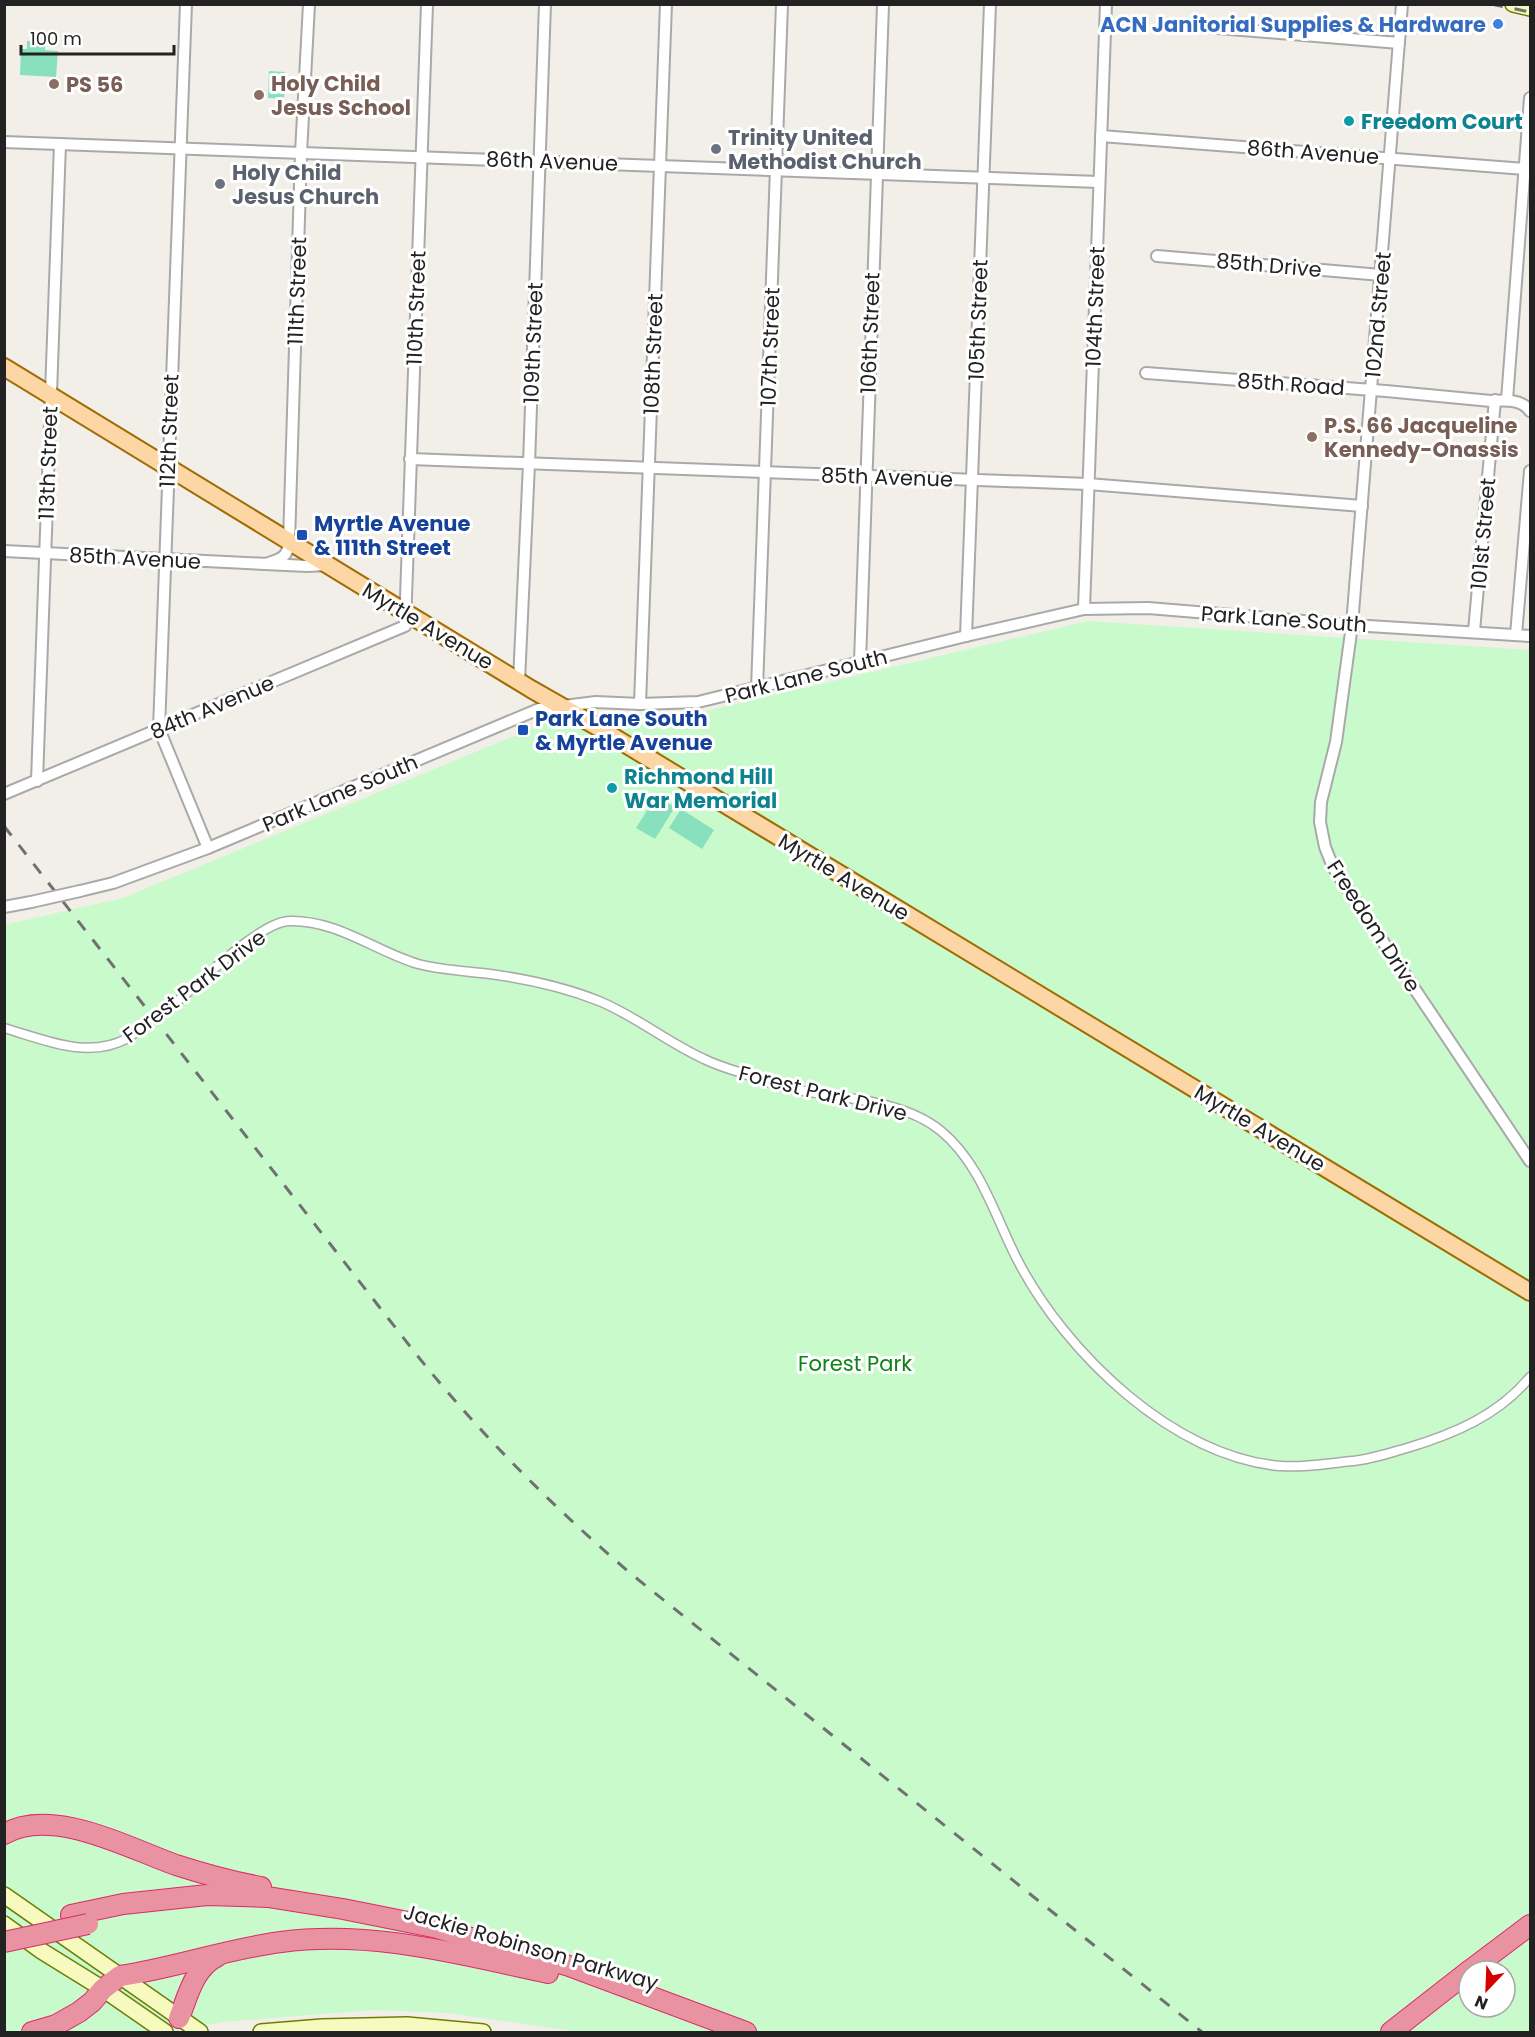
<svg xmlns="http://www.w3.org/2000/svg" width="1535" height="2037" font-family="Poppins,sans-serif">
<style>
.park{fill:#c8facc;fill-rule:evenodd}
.pitch{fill:#88e0be}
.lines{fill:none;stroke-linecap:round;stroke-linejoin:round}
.pedestrian-casing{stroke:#a9a9a9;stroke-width:11}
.minor-casing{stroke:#a9a9a9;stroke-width:14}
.secondary-casing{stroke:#707d05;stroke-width:18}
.primary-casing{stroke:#a06b00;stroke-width:20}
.motorway-casing{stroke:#dc2a67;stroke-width:22}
.pedestrian{stroke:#fff;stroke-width:8}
.minor{stroke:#fff;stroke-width:10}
.secondary{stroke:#f7fabf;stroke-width:15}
.primary{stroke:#fcd6a4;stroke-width:16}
.motorway{stroke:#e892a2;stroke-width:20}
.rail{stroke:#707070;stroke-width:3;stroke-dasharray:12 12;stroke-linecap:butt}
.pedestrian-bridge-casing{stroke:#a9a9a9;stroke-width:11;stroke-linecap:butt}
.minor-bridge-casing{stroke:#a9a9a9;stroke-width:14;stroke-linecap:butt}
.motorway-bridge-casing{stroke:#dc2a67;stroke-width:22;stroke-linecap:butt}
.pedestrian-bridge{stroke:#fff;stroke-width:8}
.minor-bridge{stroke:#fff;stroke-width:10}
.motorway-bridge{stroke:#e892a2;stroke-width:20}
.shop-dot{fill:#3f7fe0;stroke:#fff;stroke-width:2}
.education-dot{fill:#8d6e63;stroke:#fff;stroke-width:2}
.culture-dot{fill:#0f9aa8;stroke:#fff;stroke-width:2}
.worship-dot{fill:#6b7280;stroke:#fff;stroke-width:2}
.transit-dot{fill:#1a4fb4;stroke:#fff;stroke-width:2}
.labels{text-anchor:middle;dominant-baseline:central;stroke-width:6;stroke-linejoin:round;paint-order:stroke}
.shop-label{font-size:21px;font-weight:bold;fill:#366cbe;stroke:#fff;text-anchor:end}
.education-label{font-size:21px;font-weight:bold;fill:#785e54;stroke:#fff;text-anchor:start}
.culture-label{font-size:21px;font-weight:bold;fill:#0d838f;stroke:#fff;text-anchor:start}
.worship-label{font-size:21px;font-weight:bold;fill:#5b616d;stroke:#fff;text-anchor:start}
.street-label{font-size:21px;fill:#222;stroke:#fff}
.transit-label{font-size:21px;font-weight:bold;fill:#164399;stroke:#fff;text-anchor:start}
.park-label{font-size:21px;fill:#0c8416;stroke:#fff}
</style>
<rect width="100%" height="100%" fill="#f2efe9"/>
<path class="park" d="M1088,621L1530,650V2032H580L447,2013L373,2010L223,2022L168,2032H5L4,925L123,898L555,719L706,711ZM1469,1971H1505V2007H1469Z"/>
<g class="pitch">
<polygon points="27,41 45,42 45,50 58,51 56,77 20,75 21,49 27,49"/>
<polygon points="269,71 285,72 284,99 268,98"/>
<polygon points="656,796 675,807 655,839 636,828"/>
<polygon points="681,809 714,830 702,849 669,828"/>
</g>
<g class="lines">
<defs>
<g id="pedestrian">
<path d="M180,999C203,980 261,921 290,921C337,920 375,951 418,964C441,970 466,971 490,974C527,979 564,987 599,1001C636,1016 668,1043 704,1059C716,1065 729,1069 742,1073C757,1079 772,1084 788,1088C837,1099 901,1098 941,1131C981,1164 995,1217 1018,1261C1065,1352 1174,1458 1281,1466C1304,1468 1330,1463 1353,1461C1372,1459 1389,1453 1407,1448C1454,1434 1499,1415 1530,1377"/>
<path d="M4,1028C45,1040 88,1060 128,1038"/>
</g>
<g id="minor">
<polyline points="186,4 159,729 208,848"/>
<polyline points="1402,4 1352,625 1336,742 1321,802 1320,822 1325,847 1333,867 1530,1161"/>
<polyline points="1169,24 1399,43"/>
<polyline points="1101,136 1525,169"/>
<polyline points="4,142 1099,182"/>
<polyline points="1157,256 1381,275"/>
<path d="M1146,373L1386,391L1491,401C1505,400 1522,399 1530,411"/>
<polyline points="1507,400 1530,98"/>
<polyline points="410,459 1088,484 1362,506"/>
<polyline points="4,551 307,566 328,565"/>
<path d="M266,564C280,559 288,558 289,542L301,153L309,4"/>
<polyline points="1084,609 1106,4"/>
<polyline points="1474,631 1495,400"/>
<polyline points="1516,635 1530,471"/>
<polyline points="966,636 990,4"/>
<polyline points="860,662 883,4"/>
<polyline points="519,681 529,464 545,4"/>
<polyline points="757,689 782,4"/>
<polyline points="640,704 666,4"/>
<polyline points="37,781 60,144"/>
<polyline points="4,794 405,626 427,4"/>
<polyline points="80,891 113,883 208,848 539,709 596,702 640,704 698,702 966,636 1084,609 1148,608 1352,625 1530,636"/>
<polyline points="4,907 31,902"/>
</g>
<g id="secondary">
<polyline points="1513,4 1530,8"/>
<polyline points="4,1895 200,2032"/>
<polyline points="4,1924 40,1950 103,1989 165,2032"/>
<polyline points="261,2032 322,2027 407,2025 483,2032"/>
</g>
<polyline id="primary" points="4,367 531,689 594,725 1530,1292"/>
<g id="motorway">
<path d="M4,1834C52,1806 128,1848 176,1865C204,1874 233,1882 261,1887"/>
<polyline points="71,1915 123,1904 207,1895 268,1897 343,1909 433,1927 569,1966 746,2032"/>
<polyline points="1469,1971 1530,1925"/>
<path d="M179,2018C188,1996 194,1967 218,1956"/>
<path d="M32,2032L56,2025L79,2012L92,2002L103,1989L120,1976C174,1968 227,1949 281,1942C372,1930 459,1954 548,1973"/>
<polyline points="1391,2032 1469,1971"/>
</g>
</defs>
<use href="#pedestrian" class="pedestrian-casing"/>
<use href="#minor" class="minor-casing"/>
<use href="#secondary" class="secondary-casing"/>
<use href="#primary" class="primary-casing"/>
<use href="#motorway" class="motorway-casing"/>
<use href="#pedestrian" class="pedestrian"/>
<use href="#minor" class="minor"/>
<use href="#secondary" class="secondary"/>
<use href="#primary" class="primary"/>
<use href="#motorway" class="motorway"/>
<g class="rail">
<polyline points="1491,4 1530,12"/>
<path d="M4,826L416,1354C481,1435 551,1505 630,1573L1202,2032"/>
</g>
<defs>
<polyline id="pedestrian-bridge" points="128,1038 180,999"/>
<polyline id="minor-bridge" points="31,902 80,891"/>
<polyline id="motorway-bridge" points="4,1942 88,1924"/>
</defs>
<use href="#pedestrian-bridge" class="pedestrian-bridge-casing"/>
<use href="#minor-bridge" class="minor-bridge-casing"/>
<use href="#motorway-bridge" class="motorway-bridge-casing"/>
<use href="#pedestrian-bridge" class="pedestrian-bridge"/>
<use href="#minor-bridge" class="minor-bridge"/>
<use href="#motorway-bridge" class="motorway-bridge"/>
</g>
<circle class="shop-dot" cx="1498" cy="24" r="6"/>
<g class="education-dot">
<circle cx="54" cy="84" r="6"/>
<circle cx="259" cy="95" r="6"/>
<circle cx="1312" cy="437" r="6"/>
</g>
<g class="culture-dot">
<circle cx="1349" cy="121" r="6"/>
<circle cx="612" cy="788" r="6"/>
</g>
<g class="worship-dot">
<circle cx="716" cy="149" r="6"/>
<circle cx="220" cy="184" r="6"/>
</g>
<g class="transit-dot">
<rect x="296" y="529" width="12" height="12" rx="3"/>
<rect x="517" y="724" width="12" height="12" rx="3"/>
</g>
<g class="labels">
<g class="shop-label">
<text x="1486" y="24">ACN Janitorial Supplies &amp; Hardware</text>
</g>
<g class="education-label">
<text x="271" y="83">Holy Child<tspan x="271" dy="24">Jesus School</tspan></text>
<text x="66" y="84">PS 56</text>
<text x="1324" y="425">P.S. 66 Jacqueline<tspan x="1324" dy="24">Kennedy-Onassis</tspan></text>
</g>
<g class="culture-label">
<text x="1361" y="121">Freedom Court</text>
<text x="624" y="776">Richmond Hill<tspan x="624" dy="24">War Memorial</tspan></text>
</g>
<g class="worship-label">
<text x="728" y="137">Trinity United<tspan x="728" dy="24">Methodist Church</tspan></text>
<text x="232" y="172">Holy Child<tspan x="232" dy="24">Jesus Church</tspan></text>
</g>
<g class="street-label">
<text transform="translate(1313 152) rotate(4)">86th Avenue</text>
<text transform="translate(552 161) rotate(2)">86th Avenue</text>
<text transform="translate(1269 265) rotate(5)">85th Drive</text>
<text transform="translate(297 291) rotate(-88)">111th Street</text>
<text transform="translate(1095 307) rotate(-88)">104th Street</text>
<text transform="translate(416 308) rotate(-88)">110th Street</text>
<text transform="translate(1378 315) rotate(-85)">102nd Street</text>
<text transform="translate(978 320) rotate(-88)">105th Street</text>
<text transform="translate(870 333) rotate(-88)">106th Street</text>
<text transform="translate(533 343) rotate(-88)">109th Street</text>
<text transform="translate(770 347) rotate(-88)">107th Street</text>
<text transform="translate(653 354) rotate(-88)">108th Street</text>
<text transform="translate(1291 384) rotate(4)">85th Road</text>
<text transform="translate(169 431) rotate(-88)">112th Street</text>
<text transform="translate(48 463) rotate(-88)">113th Street</text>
<text transform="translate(887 477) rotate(2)">85th Avenue</text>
<text transform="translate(1483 534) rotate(-85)">101st Street</text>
<text transform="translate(135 558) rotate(3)">85th Avenue</text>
<text transform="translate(1284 619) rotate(4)">Park Lane South</text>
<text transform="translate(428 626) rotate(31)">Myrtle Avenue</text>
<text transform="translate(806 676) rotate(-14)">Park Lane South</text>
<text transform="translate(212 707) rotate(-23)">84th Avenue</text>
<text transform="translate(340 793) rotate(-23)">Park Lane South</text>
<text transform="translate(844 877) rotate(31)">Myrtle Avenue</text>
<text transform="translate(1374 926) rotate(57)">Freedom Drive</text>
<text transform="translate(194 986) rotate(-37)">Forest Park Drive</text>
<text transform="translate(823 1093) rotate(14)">Forest Park Drive</text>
<text transform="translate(1260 1128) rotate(31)">Myrtle Avenue</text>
<text transform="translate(531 1947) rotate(16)">Jackie Robinson Parkway</text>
</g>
<g class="transit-label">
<text x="314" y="523">Myrtle Avenue<tspan x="314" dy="24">&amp; 111th Street</tspan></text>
<text x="535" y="718">Park Lane South<tspan x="535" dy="24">&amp; Myrtle Avenue</tspan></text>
</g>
<g class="park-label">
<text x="855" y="1363">Forest Park</text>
</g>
</g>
<rect width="1535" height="2037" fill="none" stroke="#222222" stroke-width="12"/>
<g transform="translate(1487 1989) rotate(203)"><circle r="28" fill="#ffffff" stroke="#a7a7a7" stroke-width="1.5"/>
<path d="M0-4.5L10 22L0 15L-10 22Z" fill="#d40000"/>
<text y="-9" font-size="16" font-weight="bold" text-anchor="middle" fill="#222222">N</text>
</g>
<path d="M21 45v9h153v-9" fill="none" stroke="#222222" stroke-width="3"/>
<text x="30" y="45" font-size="18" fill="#222222" stroke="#ffffff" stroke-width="4.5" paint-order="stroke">100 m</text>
</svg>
